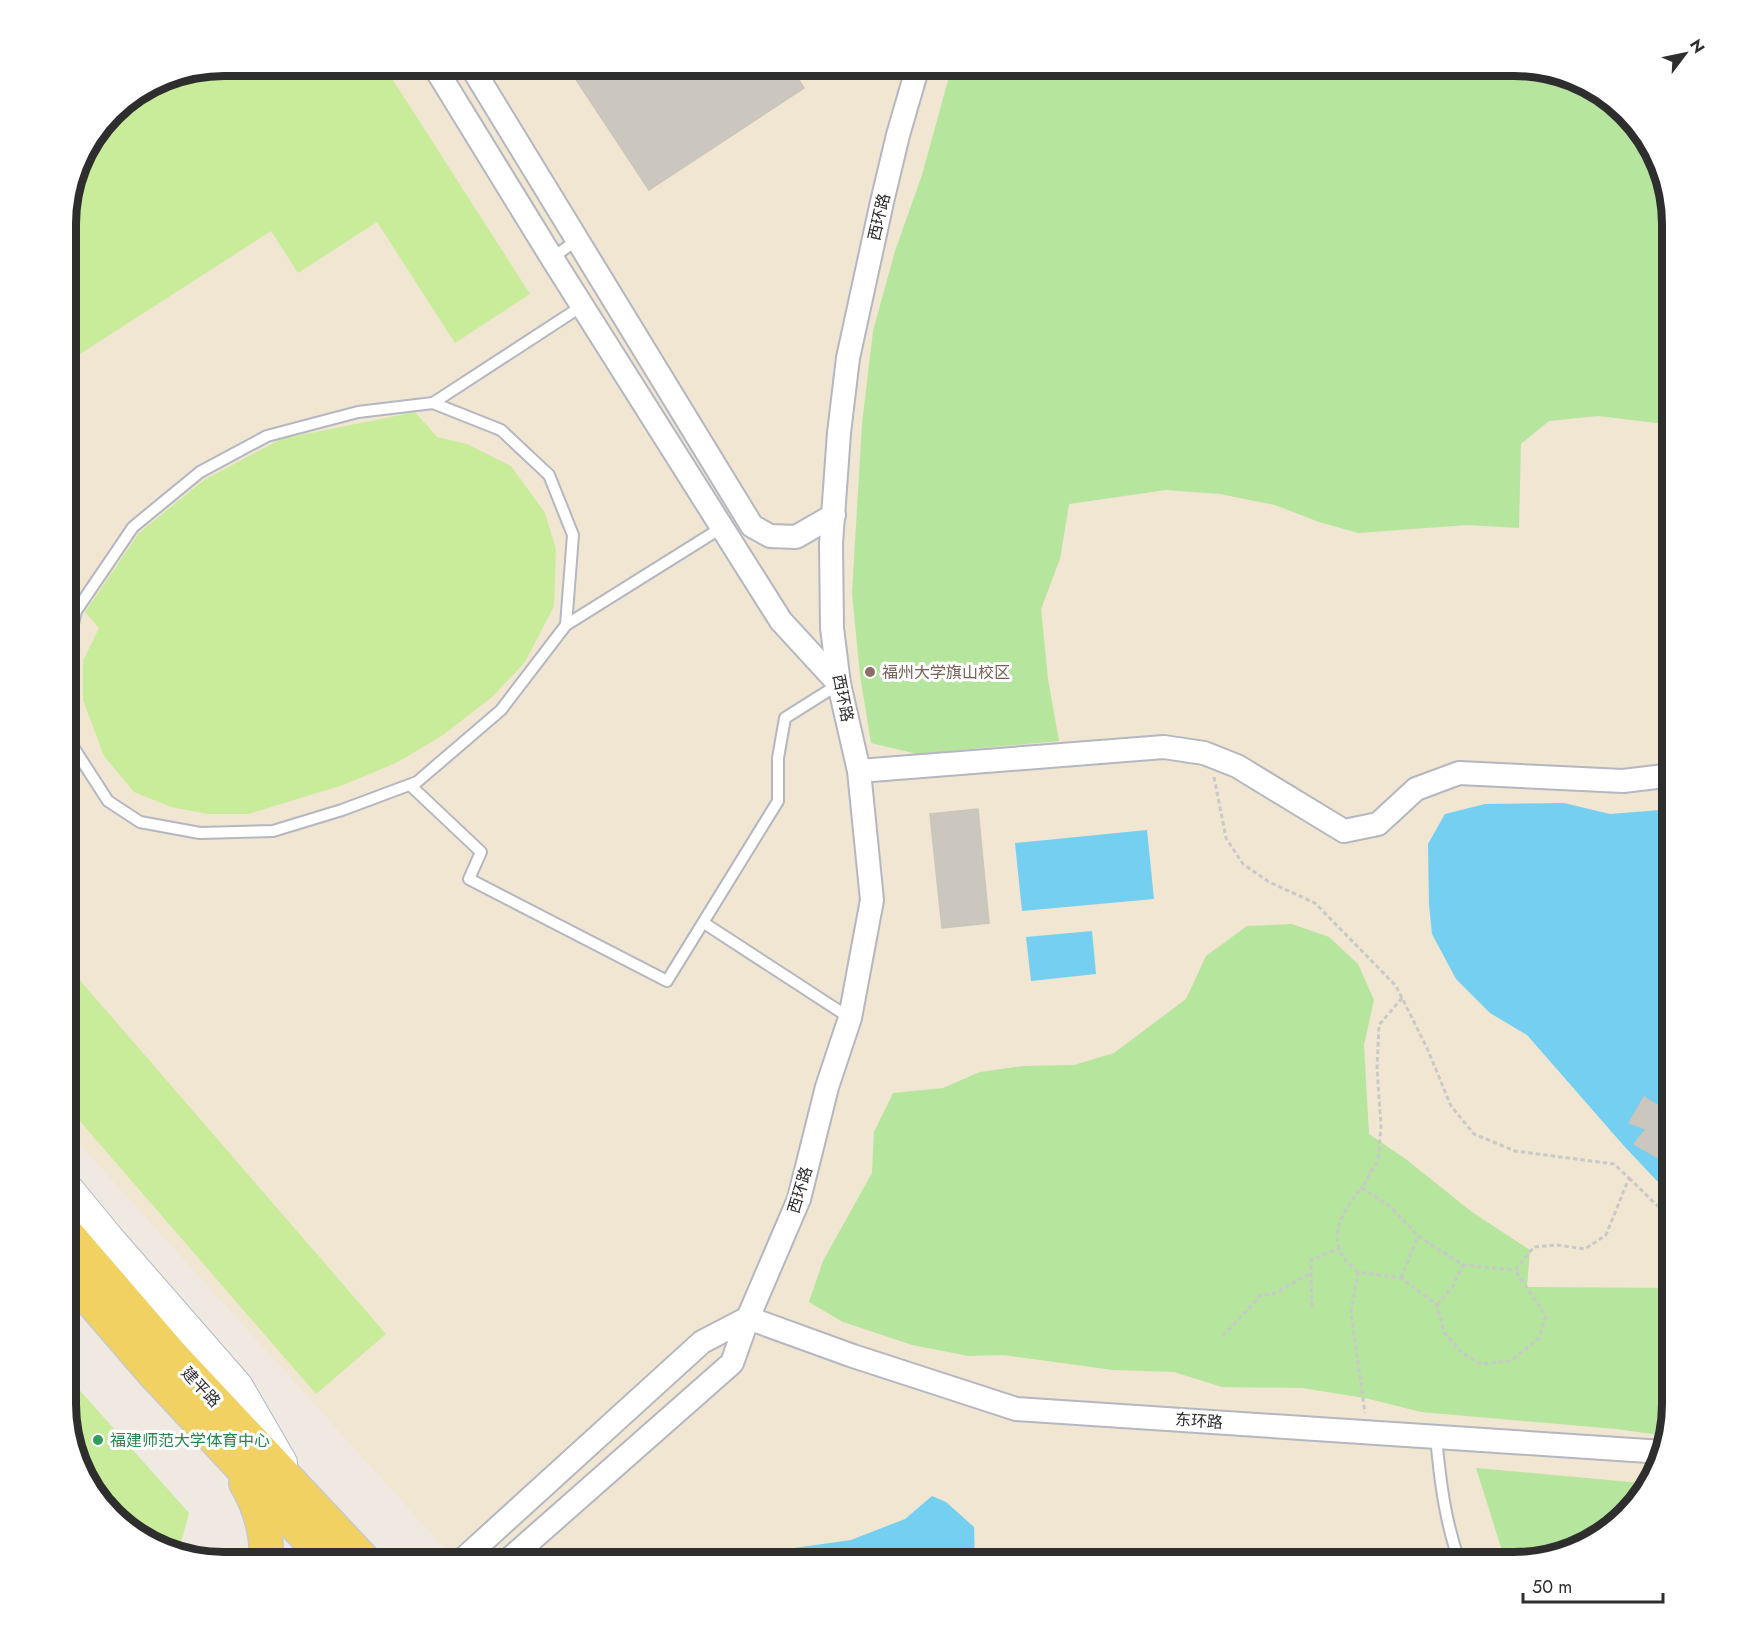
<svg xmlns="http://www.w3.org/2000/svg" width="1739" height="1629" font-family="Jost,'Noto Sans SC',sans-serif">
<style>
.education{fill:#f0e6d1}
.green{fill:#b6e59e}
.pitch{fill:#c9ec9a}
.water{fill:#75cff0}
.building{fill:#cbc7bf;stroke:#cbc5ba;stroke-width:1.5}
.lines{fill:none;stroke-linecap:round;stroke-linejoin:round}
.lane-casing{stroke:#b4b7c1;stroke-width:14}
.street-casing{stroke:#b4b7c1;stroke-width:26}
.secondary-casing{stroke:#b4b7c1;stroke-width:34}
.primary-casing{stroke:#c9c9c9;stroke-width:36}
.path{stroke:#c9c9c9;stroke-width:3;stroke-dasharray:4.5 3;stroke-linecap:butt}
.lane{stroke:#fff;stroke-width:10}
.street{stroke:#fff;stroke-width:22}
.secondary{stroke:#fff;stroke-width:32}
.primary{stroke:#f2d163;stroke-width:33}
.education-dot{fill:#8d6e63;stroke:#fff;stroke-width:2}
.leisure-dot{fill:#2e9e5b;stroke:#fff;stroke-width:2}
.labels{text-anchor:middle;dominant-baseline:central;stroke-width:6;stroke-linejoin:round;paint-order:stroke}
.street-label{font-size:16px;fill:#2e2e2e;stroke:#fff}
.education-label{font-size:16px;fill:#785e54;stroke:#fff;text-anchor:start}
.leisure-label{font-size:16px;fill:#27864d;stroke:#fff;text-anchor:start}
.rim{fill:none;stroke:#2e2e2e;stroke-width:8}
</style>
<rect width="100%" height="100%" fill="#efe9e1"/>
<polygon class="education" points="224,66 1525,66 1585,82 1627,113 1661,163 1673,214 1673,1405 1661,1466 1626,1517 1576,1551 1525,1563 458,1563 66,1129 66,213 82,154 120,105 164,78"/>
<g class="green">
<polygon points="952,66 1525,66 1585,82 1627,113 1661,163 1673,214 1673,433 1657,423 1598,416 1549,421 1521,444 1519,528 1468,525 1358,533 1319,522 1275,505 1220,494 1166,490 1069,504 1060,559 1041,609 1048,679 1059,741 917,754 871,743 860,675 852,593 862,424 873,331 895,251 922,175"/>
<polygon points="1292,924 1329,937 1358,964 1374,1000 1364,1045 1369,1134 1407,1160 1472,1212 1530,1250 1527,1287 1673,1288 1673,1405 1667,1436 1616,1429 1421,1412 1365,1398 1302,1388 1222,1387 1174,1372 1113,1370 1003,1355 969,1356 912,1345 843,1322 809,1302 823,1261 872,1173 874,1132 893,1093 943,1088 980,1072 1023,1066 1074,1065 1114,1053 1186,999 1206,956 1247,926"/>
<polygon points="1476,1468 1641,1483 1649,1483 1626,1517 1576,1551 1525,1563 1506,1563"/>
</g>
<g class="pitch">
<polygon points="224,66 384,66 530,294 455,343 377,222 298,273 271,231 66,363 66,213 82,154 120,105 164,78"/>
<polygon points="415,412 437,437 467,444 511,466 545,513 556,549 554,606 525,662 492,697 443,735 398,762 343,785 248,814 208,814 171,807 134,792 104,756 83,700 83,661 99,628 85,612 139,533 204,480 281,439"/>
<polygon points="78,978 386,1334 316,1394 66,1105 66,987"/>
<polygon points="66,1375 189,1513 178,1554 163,1551 112,1516 78,1466 66,1415"/>
</g>
<g class="water">
<polygon points="1564,803 1610,814 1673,809 1673,1195 1657,1181 1624,1146 1527,1035 1490,1013 1456,979 1432,934 1429,905 1428,844 1445,814 1485,804"/>
<polygon points="1147,830 1154,899 1022,911 1015,843"/>
<polygon points="1092,931 1096,974 1031,981 1026,937"/>
<polygon points="932,1496 946,1502 974,1527 975,1563 773,1563 794,1548 851,1540 905,1519"/>
</g>
<g class="building">
<polygon points="567,66 790,66 804,88 649,190"/>
<polygon points="978,809 989,923 942,928 930,814"/>
<polygon points="1644,1097 1673,1115 1673,1136 1660,1159 1634,1144 1646,1129 1629,1123"/>
</g>
<g class="lines">
<defs>
<g id="lane">
<polyline points="552,258 577,240"/>
<polyline points="433,403 501,430 549,475 573,535 566,625"/>
<polyline points="66,654 76,611 133,527 200,472 267,436 358,412 433,403 582,306"/>
<polyline points="66,736 108,801 140,822 200,833 273,831 342,810 417,782 501,710 566,625 721,528"/>
<polyline points="410,785 481,852 469,879 667,981 778,801 778,758 785,718 839,684"/>
<polyline points="704,923 850,1018"/>
<path d="M1436,1437C1440,1480 1445,1522 1460,1563"/>
</g>
<g id="street">
<polyline points="434,66 552,258 781,621 839,684"/>
<polyline points="471,66 752,526 770,536 796,537 834,515"/>
<polyline points="859,771 1164,747 1204,753 1237,766 1344,831 1378,824 1416,789 1459,773 1623,781 1673,775"/>
<polyline points="748,1318 853,1356 1016,1409 1663,1452"/>
<polyline points="459,1563 702,1342 748,1318"/>
<polyline points="505,1563 732,1363 748,1318 799,1199 827,1087 850,1018 872,900 859,771 839,684 832,628 831,544 839,433 848,358 882,202 898,135 918,66"/>
</g>
<polyline id="secondary" points="66,1188 108,1239 237,1387 281,1463"/>
<g id="primary">
<polyline points="66,1233 172,1356 366,1563"/>
<polyline points="66,1271 153,1372 331,1563"/>
<path d="M246,1483C260,1507 268,1535 266,1563"/>
</g>
</defs>
<use href="#lane" class="lane-casing"/>
<use href="#street" class="street-casing"/>
<use href="#secondary" class="secondary-casing"/>
<use href="#primary" class="primary-casing"/>
<g class="path">
<polyline points="1214,777 1226,838 1243,864 1269,882 1315,903 1396,986 1427,1048 1451,1106 1474,1134 1515,1151 1614,1164 1629,1178 1606,1235 1585,1249 1557,1245 1534,1247 1515,1270 1546,1316 1539,1338 1511,1361 1481,1364 1462,1353 1444,1332 1437,1305 1401,1278 1358,1272 1351,1313 1365,1413"/>
<polyline points="1402,998 1379,1025 1377,1068 1381,1126 1378,1160 1362,1188 1392,1208 1418,1236 1463,1265 1514,1270"/>
<polyline points="1629,1178 1667,1215 1673,1218"/>
<path d="M1358,1272C1354,1268 1348,1263 1344,1258C1327,1234 1346,1206 1362,1188"/>
<polyline points="1401,1278 1418,1236"/>
<polyline points="1437,1305 1453,1286 1463,1265"/>
<polyline points="1312,1307 1311,1260 1340,1248"/>
<polyline points="1223,1336 1262,1294 1271,1295 1311,1273"/>
</g>
<use href="#lane" class="lane"/>
<use href="#street" class="street"/>
<use href="#secondary" class="secondary"/>
<use href="#primary" class="primary"/>
</g>
<circle class="education-dot" cx="870" cy="672" r="6"/>
<circle class="leisure-dot" cx="98" cy="1440" r="6"/>
<g class="labels">
<g class="street-label">
<text transform="translate(879 217) rotate(-77)">西环路</text>
<text transform="translate(843 698) rotate(79)">西环路</text>
<text transform="translate(800 1190) rotate(-73)">西环路</text>
<text transform="translate(201 1387) rotate(47)">建平路</text>
<text transform="translate(1199 1421) rotate(4)">东环路</text>
</g>
<g class="education-label">
<text x="882" y="672">福州大学旗山校区</text>
</g>
<g class="leisure-label">
<text x="110" y="1440">福建师范大学体育中心</text>
</g>
</g>
<path d="M0 0H1739V1629H0ZM224 76H1514A148 148 0 0 1 1662 224V1404A148 148 0 0 1 1514 1552H224A148 148 0 0 1 76 1404V224A148 148 0 0 1 224 76Z" fill="#fff" fill-rule="evenodd"/>
<path class="rim" d="M224 76H1514A148 148 0 0 1 1662 224V1404A148 148 0 0 1 1514 1552H224A148 148 0 0 1 76 1404V224A148 148 0 0 1 224 76Z"/>
<g transform="translate(1685 54) rotate(58)" stroke="#ffffff" stroke-width="4.5" paint-order="stroke">
<path d="M0-4.5L10 22L0 15L-10 22Z" fill="#2e2e2e"/>
<text y="-9" font-size="16" font-weight="bold" text-anchor="middle" fill="#2e2e2e">N</text>
</g>
<path d="M1523 1593v9h140v-9" fill="none" stroke="#2e2e2e" stroke-width="3"/>
<text x="1532" y="1593" font-size="18" fill="#2e2e2e" stroke="#ffffff" stroke-width="4.5" paint-order="stroke">50 m</text>
</svg>
